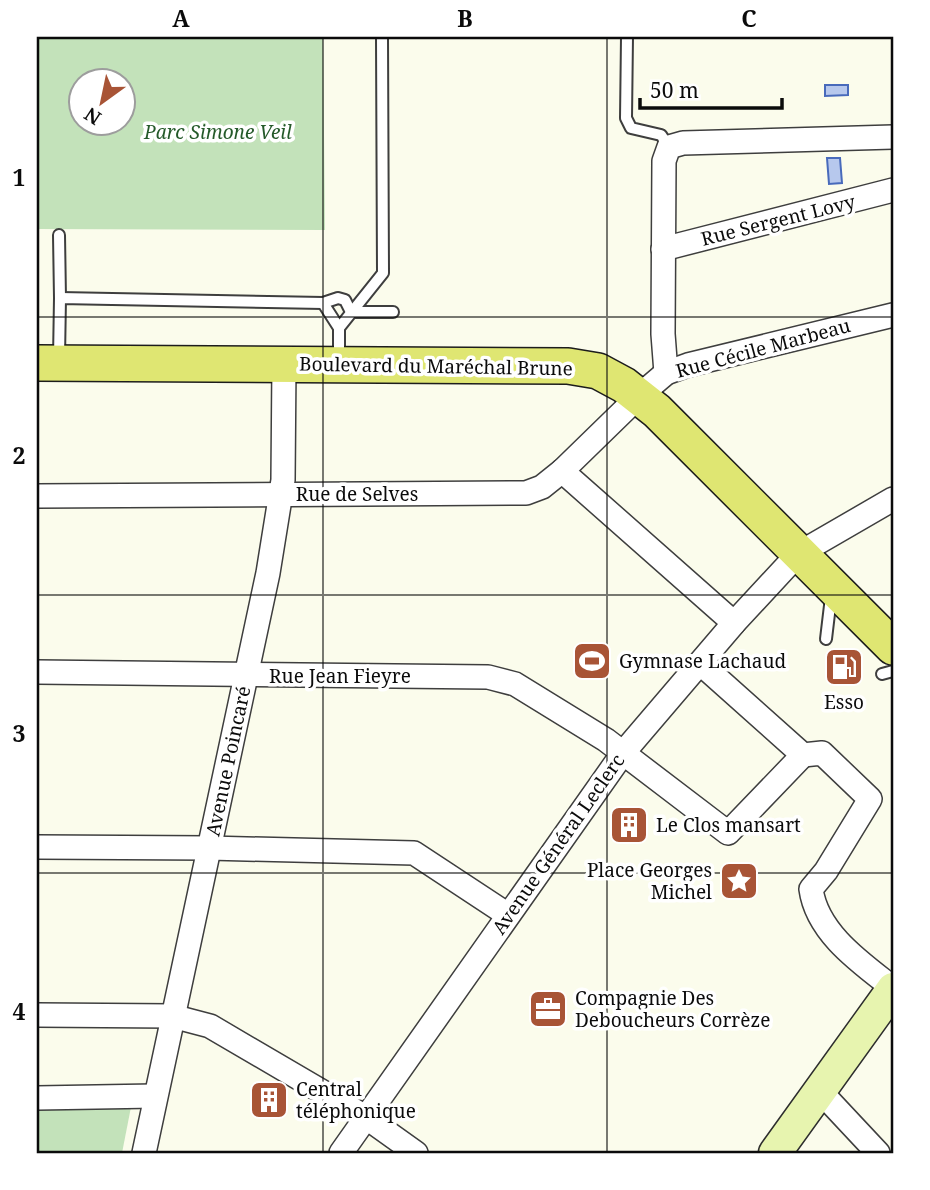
<svg xmlns="http://www.w3.org/2000/svg" width="930" height="1190" font-family="'Noto Serif',serif">
<style>
.green{fill:#c3e2ba;fill-rule:evenodd}
.water{fill:#b7c8ed;stroke:#486abb;stroke-width:2}
.lines{fill:none;stroke-linecap:round;stroke-linejoin:round}
.lane-casing{stroke:#3e3e3e;stroke-width:14}
.street-casing{stroke:#3e3e3e;stroke-width:26}
.secondary-casing{stroke:#2d2d2d;stroke-width:35}
.primary-casing{stroke:#1c1c1c;stroke-width:38}
.lane{stroke:#fff;stroke-width:10}
.street{stroke:#fff;stroke-width:23}
.secondary{stroke:#e7f4af;stroke-width:32}
.primary{stroke:#dfe672;stroke-width:35}
.grid{fill:none;stroke:#0b0b0b;stroke-width:2;stroke-opacity:0.55}
.labels{text-anchor:middle;dominant-baseline:central;stroke-width:7;stroke-linejoin:round;paint-order:stroke}
.park-label{font-size:19px;font-style:italic;fill:#255a2a;stroke:#fff}
.street-label{font-size:19px;fill:#0b0b0b;stroke:#fff}
.poi-label{font-size:19px;fill:#0b0b0b;stroke:#fff;text-anchor:start}
.neatline{fill:none;stroke:#0b0b0b;stroke-width:2.5}
.grid-label{font-size:23px;text-anchor:middle;font-weight:bold;fill:#0b0b0b}
</style>
<rect width="100%" height="100%" fill="#fbfcec"/>
<g class="green">
<path d="M37,37H323L325,230L37,229ZM80,80H122V122H80Z"/>
<polygon points="131,1107 122,1153 37,1153 37,1108"/>
</g>
<g class="water">
<polygon points="825,85 848,85 848,95 825,96"/>
<polygon points="827,158 840,158 842,183 829,184"/>
</g>
<g class="lines">
<defs>
<g id="lane">
<polyline points="627,37 626,118 631,128 661,135 669,147"/>
<polyline points="59,235 60,298"/>
<polyline points="323,303 339,328"/>
<polyline points="351,312 393,312"/>
<polyline points="59,358 60,298 323,303 338,298 345,300 351,312"/>
<polyline points="339,361 339,328 383,273 382,37"/>
<polyline points="826,639 831,597"/>
<polyline points="882,674 893,671"/>
</g>
<g id="street">
<polyline points="663,249 893,190"/>
<polyline points="666,373 663,334 664,161 669,147 683,143 893,137"/>
<polyline points="562,471 734,623"/>
<polyline points="37,496 526,493 542,487 562,471 639,396 666,373 688,365 893,315"/>
<path d="M700,663L803,755L822,753L870,799L826,871L811,889C817,933 861,963 893,988"/>
<polyline points="37,672 488,677 515,684 606,740 728,833 803,755"/>
<polyline points="37,847 209,848 414,853 508,915"/>
<polyline points="37,1015 172,1016 210,1026 367,1118 416,1153"/>
<polyline points="819,1090 878,1153"/>
<polyline points="37,1098 155,1096"/>
<polyline points="144,1153 268,573 283,480 284,364"/>
<polyline points="341,1153 623,753 734,623 798,554 893,499"/>
</g>
<polyline id="secondary" points="775,1153 893,989"/>
<polyline id="primary" points="37,363 568,366 598,371 624,385 657,411 893,647"/>
</defs>
<use href="#lane" class="lane-casing"/>
<use href="#street" class="street-casing"/>
<use href="#secondary" class="secondary-casing"/>
<use href="#primary" class="primary-casing"/>
<use href="#lane" class="lane"/>
<use href="#street" class="street"/>
<use href="#secondary" class="secondary"/>
<use href="#primary" class="primary"/>
</g>
<path class="grid" d="M323,37V1153M607,37V1153M37,317H893M37,595H893M37,873H893"/>
<defs>
<symbol id="stadium-square" viewBox="-11 -11 22 22"><rect x="-9" y="-9" width="18" height="18" rx="4" fill="#a85436" stroke="#fff"/><path d="M0-5a6.5 5 0 1 0 0 10a6.5 5 0 1 0 0-10ZM-3.5-1.8h7v3.6h-7Z" fill="#fff"/></symbol>
<symbol id="fuel-square" viewBox="-11 -11 22 22"><rect x="-9" y="-9" width="18" height="18" rx="4" fill="#a85436" stroke="#fff"/><path d="M-5.5-6h7V0h2V4h1.3V-2.5L3-4.5l.8-.8L6-3V5H2.5V1h-1V6h-7ZM-4.2-4.7v3.2H.2V-4.7Z" fill="#fff"/></symbol>
<symbol id="building-square" viewBox="-11 -11 22 22"><rect x="-9" y="-9" width="18" height="18" rx="4" fill="#a85436" stroke="#fff"/><path d="M-4-6H4V6H1V3H-1V6H-4ZM-2.5-4.3h1.7v1.8h-1.7ZM.8-4.3h1.7v1.8H.8ZM-2.5-1h1.7V.8h-1.7ZM.8-1h1.7V.8H.8Z" fill="#fff"/></symbol>
<symbol id="sight-square" viewBox="-11 -11 22 22"><rect x="-9" y="-9" width="18" height="18" rx="4" fill="#a85436" stroke="#fff"/><path d="M0-6L1.8-2.2L6-1.7L2.9 1.2L3.7 5.4L0 3.3L-3.7 5.4L-2.9 1.2L-6-1.7L-1.8-2.2Z" fill="#fff"/></symbol>
<symbol id="office-square" viewBox="-11 -11 22 22"><rect x="-9" y="-9" width="18" height="18" rx="4" fill="#a85436" stroke="#fff"/><path d="M-6-3h4V-5.5h4V-3h4V5H-6ZM-1-4.5V-3h2v-1.5ZM-6 0V1H6V0Z" fill="#fff"/></symbol>
</defs>
<g fill-rule="evenodd">
<use href="#stadium-square" x="570" y="639" width="44" height="44"/>
<use href="#fuel-square" x="822" y="645" width="44" height="44"/>
<use href="#building-square" x="607" y="803" width="44" height="44"/>
<use href="#sight-square" x="717" y="859" width="44" height="44"/>
<use href="#office-square" x="526" y="987" width="44" height="44"/>
<use href="#building-square" x="247" y="1078" width="44" height="44"/>
</g>
<g class="labels">
<g class="park-label">
<text x="218" y="132">Parc Simone Veil</text>
</g>
<g class="street-label">
<text transform="translate(778 220) rotate(-14)">Rue Sergent Lovy</text>
<text transform="translate(763 348) rotate(-15)">Rue Cécile Marbeau</text>
<text transform="translate(436 366) rotate(1)">Boulevard du Maréchal Brune</text>
<text x="357" y="494">Rue de Selves</text>
<text x="340" y="676">Rue Jean Fieyre</text>
<text transform="translate(228 761) rotate(-78)">Avenue Poincaré</text>
<text transform="translate(558 844) rotate(-55)">Avenue Général Leclerc</text>
</g>
<g class="poi-label">
<text x="619" y="661">Gymnase Lachaud</text>
<text x="844" y="702" text-anchor="middle">Esso</text>
<text x="656" y="825">Le Clos mansart</text>
<text x="712" y="870" text-anchor="end">Place Georges<tspan x="712" dy="22">Michel</tspan></text>
<text x="575" y="998">Compagnie Des<tspan x="575" dy="22">Deboucheurs Corrèze</tspan></text>
<text x="296" y="1089">Central<tspan x="296" dy="22">téléphonique</tspan></text>
</g>
</g>
<rect width="930" height="1190" fill="none" stroke="#ffffff" stroke-width="77"/>
<g transform="translate(102 102) rotate(213)"><circle r="33" fill="#ffffff" stroke="#9d9d9d" stroke-width="2"/>
<path d="M0-5L12 26L0 18L-12 26Z" fill="#a85436"/>
<text y="-10" font-size="19" font-weight="bold" text-anchor="middle" fill="#0b0b0b">N</text>
</g>
<path d="M640 98v10h142v-10" fill="none" stroke="#0b0b0b" stroke-width="3.5"/>
<text x="650" y="98" font-size="21" fill="#0b0b0b" stroke="#ffffff" stroke-width="5" paint-order="stroke">50 m</text>
<rect x="38" y="38" width="854" height="1114" class="neatline"/>
<g class="grid-label">
<text x="181" y="27">A</text>
<text x="465" y="27">B</text>
<text x="749" y="27">C</text>
<text x="19" y="186">1</text>
<text x="19" y="464">2</text>
<text x="19" y="742">3</text>
<text x="19" y="1020">4</text>
</g>
</svg>
